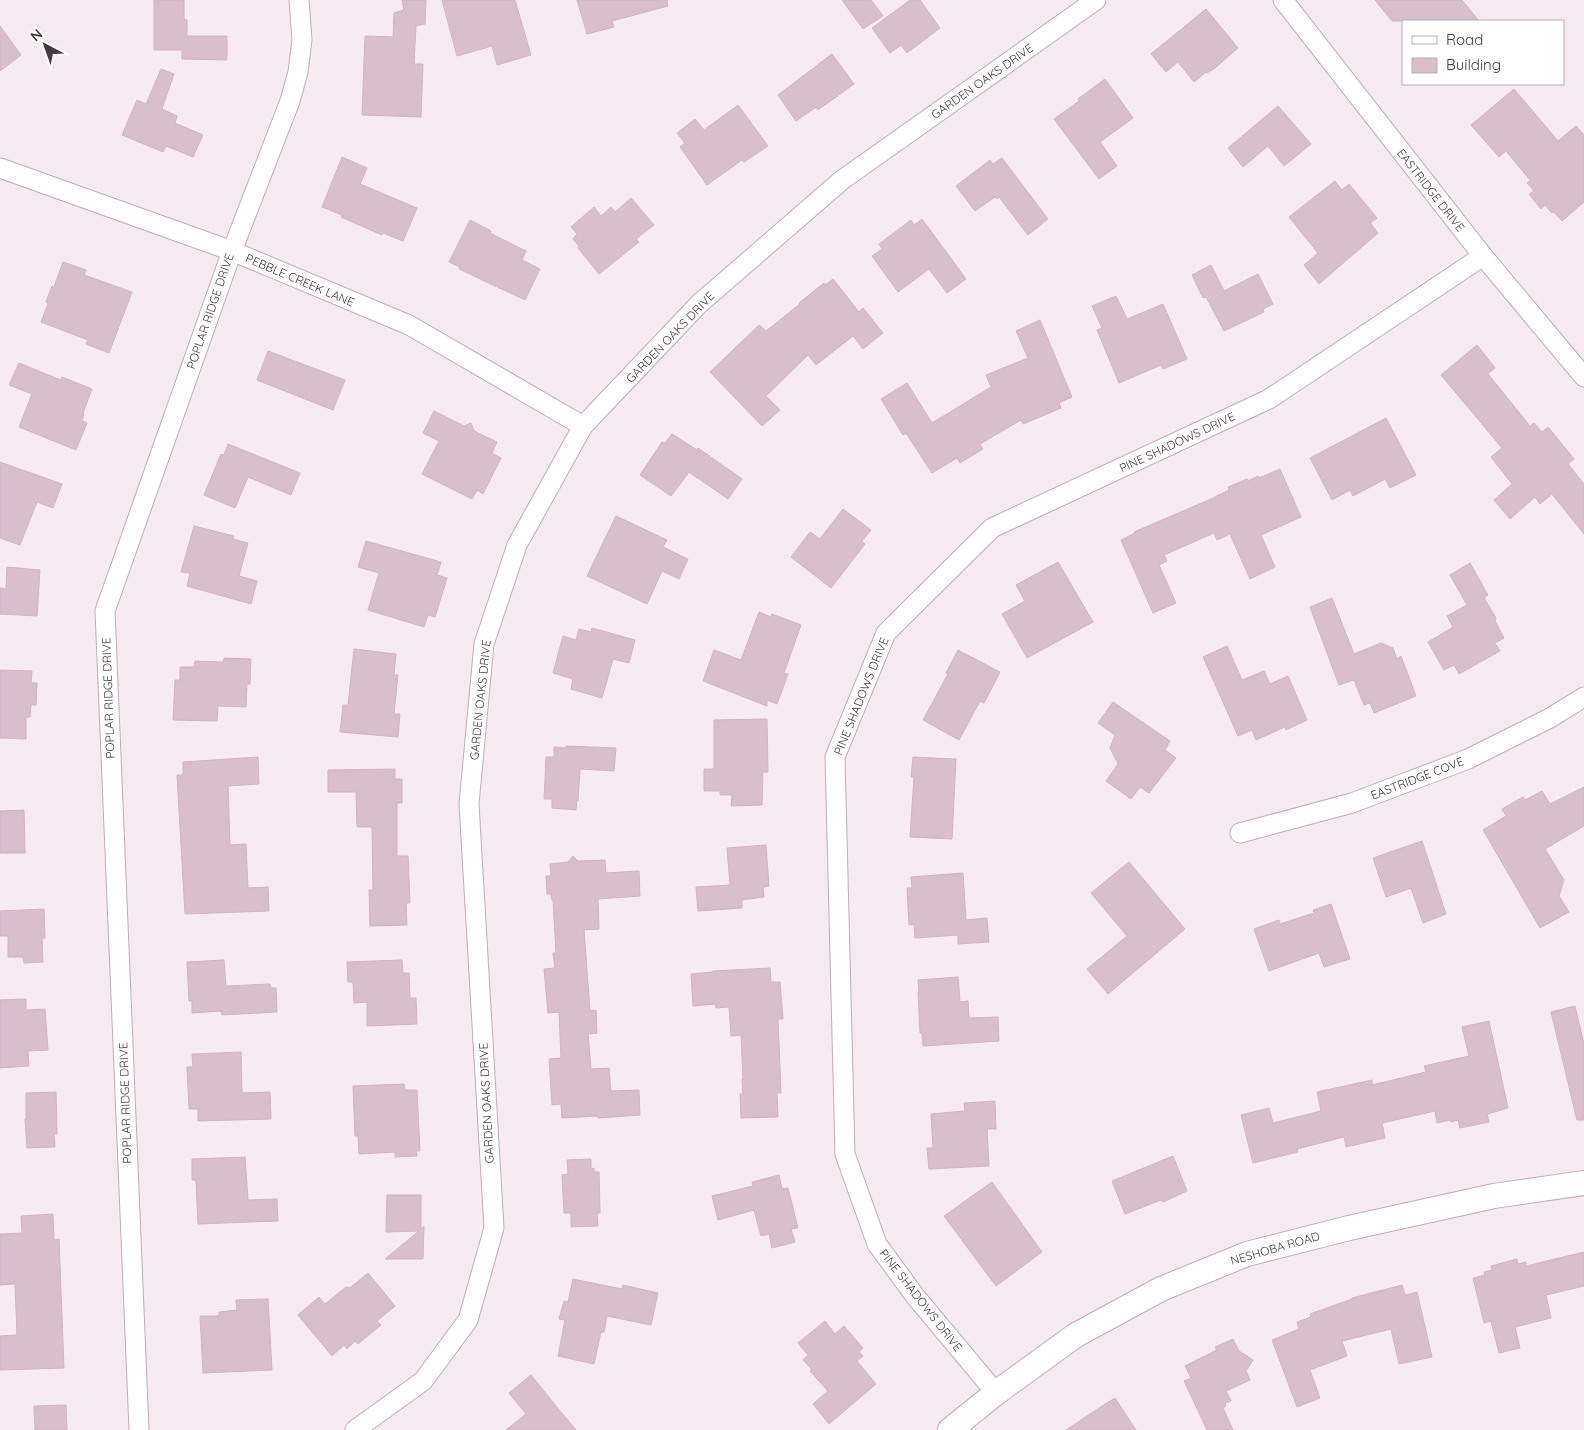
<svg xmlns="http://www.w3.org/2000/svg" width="1584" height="1430" font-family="Quicksand,sans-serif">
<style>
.building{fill:#d8bfcc;stroke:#d4b2c3}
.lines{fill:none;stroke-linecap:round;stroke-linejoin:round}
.minor-casing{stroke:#c2adb7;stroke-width:21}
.tertiary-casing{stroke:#c2adb7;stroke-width:26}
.minor{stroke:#fff;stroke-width:19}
.tertiary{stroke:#fff;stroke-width:24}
.labels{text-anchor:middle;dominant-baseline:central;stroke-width:4;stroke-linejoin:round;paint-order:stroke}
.street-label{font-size:12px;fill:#4b3842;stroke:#fff}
</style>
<rect width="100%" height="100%" fill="#f6ebf0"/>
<g class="building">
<polygon points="154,0 184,0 184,19 187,20 187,36 227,36 227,60 182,59 182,50 154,50"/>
<polygon points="402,0 426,0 425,24 416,26 414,64 423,64 421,117 362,115 365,36 393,37 394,13 404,10"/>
<polygon points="442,0 515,0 531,55 497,65 492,46 457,56"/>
<polygon points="577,0 667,0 668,6 612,21 614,27 587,34"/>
<polygon points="842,0 871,0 883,16 863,29"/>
<polygon points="910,0 920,0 940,28 907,53 901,45 890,53 872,28"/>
<polygon points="1375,0 1462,0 1479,21 1392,21"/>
<polygon points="1206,9 1238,48 1215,68 1207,73 1206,72 1194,82 1178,62 1166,72 1151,54"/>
<polygon points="0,26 21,55 0,71"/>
<polygon points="832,54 854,84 818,110 816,107 796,121 778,95"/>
<polygon points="161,69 174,74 162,109 177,116 175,123 203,135 193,157 166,146 163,152 122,135 137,100 146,104"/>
<polygon points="1105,79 1133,118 1100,142 1117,166 1099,179 1054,119 1079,101 1078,99"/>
<polygon points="1514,89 1558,141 1576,126 1584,135 1584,202 1562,221 1554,212 1552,213 1545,205 1541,209 1529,194 1534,191 1527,183 1530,180 1506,151 1499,157 1471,125"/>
<polygon points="738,105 768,146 744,162 742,160 707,185 680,147 685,143 677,133 695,119 704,130"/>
<polygon points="1278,106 1311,144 1284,166 1268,146 1243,167 1228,148"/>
<polygon points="342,157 367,168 360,184 417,208 403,241 383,233 382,235 341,217 342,215 322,207"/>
<polygon points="1002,158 1048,219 1028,235 999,197 997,199 995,197 975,211 956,186 990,160 993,164"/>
<polygon points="1335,181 1342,190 1349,184 1377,218 1370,223 1378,233 1319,284 1304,265 1318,253 1289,217"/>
<polygon points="631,198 654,225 636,239 639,242 599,274 578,248 579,246 573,239 577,234 571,227 594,207 601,216 611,207 615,212"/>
<polygon points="922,219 966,279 947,293 929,269 898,292 872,256 882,249 879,244 911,220 914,225"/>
<polygon points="470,220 491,231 490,233 526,251 522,260 540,269 525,300 459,269 460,267 449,262"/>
<polygon points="63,262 86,270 84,275 132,292 109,353 86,344 88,340 41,322 48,304 46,302 52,286 54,287"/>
<polygon points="1211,265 1224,291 1258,274 1273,304 1263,309 1264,312 1224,331 1206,297 1203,298 1192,275"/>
<polygon points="833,279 859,312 863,308 883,333 863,349 853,336 816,365 808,355 766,396 780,410 762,426 710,372 759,325 766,331 800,304 799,303 824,283 825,285"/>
<polygon points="1116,296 1127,319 1163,304 1187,359 1163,369 1161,365 1119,383 1097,330 1102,328 1092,306"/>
<polygon points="1040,320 1072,397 1059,403 1061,408 1023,424 1021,420 980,444 983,449 960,463 957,458 932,473 906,433 903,435 881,399 907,383 932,423 991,387 986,375 1028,358 1016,331"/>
<polygon points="1477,345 1495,368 1488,374 1530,426 1534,423 1542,432 1548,427 1574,459 1568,464 1584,484 1584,534 1552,494 1540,504 1535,497 1510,519 1494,500 1512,484 1491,457 1502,448 1441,375"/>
<polygon points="268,351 345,380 333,410 257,380"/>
<polygon points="19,363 61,380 62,377 92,389 83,413 84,414 82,421 87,423 76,450 19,427 32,394 9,385"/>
<polygon points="434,411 464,426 471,423 474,431 497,442 492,453 501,458 483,494 477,490 472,499 422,474 439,441 423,433"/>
<polygon points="1386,418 1416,475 1390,488 1385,479 1353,496 1350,490 1332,500 1310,458"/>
<polygon points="672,434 697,450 698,448 742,479 728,499 689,472 671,496 640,475 662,442 665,443"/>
<polygon points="228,444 300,473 291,495 248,477 235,508 204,495 221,454 224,455"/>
<polygon points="0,462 62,484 53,508 37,502 20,545 0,538"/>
<polygon points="1280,469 1301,517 1261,535 1275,567 1250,579 1230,534 1217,540 1214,533 1164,555 1167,561 1159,565 1176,603 1153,613 1121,540 1135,533 1134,532 1211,499 1229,490 1228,487 1247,479 1248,481 1258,476 1259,478"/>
<polygon points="843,509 871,530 862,541 865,544 831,588 791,557 810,532 820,539"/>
<polygon points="616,516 667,540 663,547 688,559 679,579 662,571 647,604 587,576"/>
<polygon points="194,526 234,536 233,539 248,543 239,576 257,581 251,604 187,586 190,573 181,572"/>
<polygon points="366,541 441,562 437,575 447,578 435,617 428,615 424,627 368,610 379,573 358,567"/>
<polygon points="1058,562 1093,622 1027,658 1002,614 1025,601 1016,585"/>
<polygon points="1470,563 1488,595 1484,598 1496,618 1495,621 1504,638 1495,643 1500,651 1459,674 1454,665 1444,670 1428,642 1453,627 1447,616 1467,605 1450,575"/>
<polygon points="7,567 40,570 37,616 0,614 0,588 6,589"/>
<polygon points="1332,598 1354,654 1381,643 1393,648 1397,659 1401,656 1416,696 1374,713 1370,703 1364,705 1354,680 1339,685 1310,607"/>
<polygon points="759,612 771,617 772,614 801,625 784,673 788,674 777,704 767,700 767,706 703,681 714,650 741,660"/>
<polygon points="592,628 635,640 629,663 613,659 602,698 571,689 573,679 553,673 563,636 576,640 579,629 591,632"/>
<polygon points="1227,646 1242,680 1264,671 1270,684 1288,676 1307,720 1286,730 1285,727 1256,740 1252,730 1238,736 1203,657"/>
<polygon points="354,649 396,654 394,675 398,675 394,714 400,714 398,737 340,732 343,705 348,705"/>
<polygon points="958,650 1000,672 984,703 980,701 959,740 923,720 948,674 946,673"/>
<polygon points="224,658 251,659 250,684 247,684 246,707 218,706 217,721 173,720 175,680 180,680 180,667 194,667 195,661 223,662"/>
<polygon points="0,670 32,671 31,683 37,683 36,705 31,705 30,717 26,717 26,739 0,738"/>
<polygon points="1113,702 1170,741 1165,750 1176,758 1149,793 1140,787 1131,799 1106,781 1118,764 1110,748 1115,735 1098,723"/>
<polygon points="767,719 768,772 763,772 762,805 731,806 732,795 720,795 720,791 704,791 704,769 714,769 714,720"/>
<polygon points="566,746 616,748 614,771 580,769 578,801 577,800 576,810 552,808 552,799 544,799 546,757 554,757 554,747 566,748"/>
<polygon points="258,757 259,784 228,786 230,845 246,844 248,888 268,887 269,911 185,914 177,775 183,775 183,762"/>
<polygon points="913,757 956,759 952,839 910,837 914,777 911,777"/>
<polygon points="395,769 395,779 402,779 402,803 397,803 397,856 408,856 410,903 406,903 407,925 370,926 369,890 373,890 372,827 357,827 356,792 328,792 328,770"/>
<polygon points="1584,787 1584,826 1545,849 1564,880 1559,896 1569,912 1540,928 1483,830 1506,816 1502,809 1523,797 1525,800 1542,791 1550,804"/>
<polygon points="24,810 25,853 0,853 0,811"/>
<polygon points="1422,841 1446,914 1423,923 1411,888 1386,897 1373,858"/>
<polygon points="766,845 769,886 763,887 764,897 742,900 742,908 698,911 696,887 730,885 727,848"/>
<polygon points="573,856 578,861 605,860 606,873 639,871 640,896 598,899 599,929 584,930 590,1011 596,1010 597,1033 588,1034 591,1069 609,1068 611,1091 639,1090 640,1115 598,1118 598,1116 562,1118 561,1104 552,1105 549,1059 561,1058 559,1012 548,1013 544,969 555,968 553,953 556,953 553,900 552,900 551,894 547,894 546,876 551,876 550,864 568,862"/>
<polygon points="1129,862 1185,929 1108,994 1087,969 1127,936 1091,893"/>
<polygon points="963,873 966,920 987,918 989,942 958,944 958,935 915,938 914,924 909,925 907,888 912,888 911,877"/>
<polygon points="1331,904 1350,959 1324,967 1319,953 1269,971 1254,929 1279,920 1280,924 1314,913 1313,910"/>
<polygon points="44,909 45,938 42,938 43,962 24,963 23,957 8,957 8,936 0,936 0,911"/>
<polygon points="224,960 226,986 270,984 271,988 276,988 277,1012 222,1015 221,1011 192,1013 192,1001 189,1001 187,962"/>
<polygon points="402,960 403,973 409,973 410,998 416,998 417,1024 367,1026 367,1002 354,1003 353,982 348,982 347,962"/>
<polygon points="770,968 771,982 780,982 783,1019 778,1019 781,1093 777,1093 778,1117 741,1118 740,1094 743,1094 742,1079 743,1079 741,1035 731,1036 729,1007 716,1008 715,1004 693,1006 691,974 712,972 713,971"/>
<polygon points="958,977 960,1002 968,1001 969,1018 998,1017 999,1041 923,1046 922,1033 920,1033 918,992 919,992 918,980"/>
<polygon points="26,999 26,1010 45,1009 48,1050 28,1051 29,1066 0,1068 0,1000"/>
<polygon points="1575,1006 1584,1044 1584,1120 1577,1120 1551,1012"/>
<polygon points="1489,1021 1508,1108 1487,1114 1489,1122 1460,1128 1458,1120 1451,1122 1450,1120 1437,1123 1435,1111 1382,1123 1385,1138 1346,1147 1344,1137 1297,1149 1298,1152 1253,1163 1241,1115 1269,1108 1273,1123 1321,1111 1317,1092 1372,1080 1372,1085 1426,1072 1424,1066 1469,1056 1462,1027"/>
<polygon points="241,1052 242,1093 270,1092 271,1119 198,1121 198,1109 189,1109 187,1067 193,1067 192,1054"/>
<polygon points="404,1084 405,1090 417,1090 420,1151 416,1151 417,1156 395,1157 395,1152 359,1154 358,1136 355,1136 353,1086"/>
<polygon points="56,1092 57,1134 54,1134 55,1147 27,1148 25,1119 26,1119 26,1093"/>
<polygon points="995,1101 996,1129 987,1129 989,1166 929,1169 927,1148 933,1148 931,1114 965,1111 964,1103"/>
<polygon points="1173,1156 1187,1191 1163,1202 1161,1200 1125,1214 1112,1181"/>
<polygon points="245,1157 248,1200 277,1199 278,1221 198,1224 196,1180 192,1180 192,1159"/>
<polygon points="591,1159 591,1169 594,1168 594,1172 599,1172 600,1213 597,1213 598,1226 571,1227 571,1213 564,1213 562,1175 568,1174 567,1160"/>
<polygon points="779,1175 782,1189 788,1188 798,1228 791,1229 795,1242 772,1248 769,1234 761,1236 754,1210 718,1220 712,1196 753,1186 752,1182"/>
<polygon points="992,1182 1042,1252 996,1286 944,1216"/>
<polygon points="387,1195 421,1195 421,1229 424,1226 423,1259 385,1259 419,1231 386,1232"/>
<polygon points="53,1214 54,1240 59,1239 64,1368 0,1370 0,1336 17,1335 15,1284 0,1285 0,1234 22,1233 21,1216"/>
<polygon points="1584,1252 1584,1286 1546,1295 1551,1318 1515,1327 1520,1348 1499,1353 1491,1321 1484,1323 1473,1278 1485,1275 1484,1272 1492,1270 1491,1266 1517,1259 1518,1264 1526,1262 1526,1266"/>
<polygon points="368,1273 395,1306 377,1321 381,1325 358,1344 355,1341 347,1349 344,1345 332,1356 298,1315 319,1297 325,1304 346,1287 350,1288"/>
<polygon points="573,1279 622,1289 623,1285 658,1293 651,1325 607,1316 604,1332 601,1332 594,1364 558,1356 565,1320 559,1319 564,1301 568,1302"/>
<polygon points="1402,1285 1405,1295 1417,1292 1432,1357 1399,1364 1391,1329 1342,1341 1347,1356 1310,1370 1320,1398 1297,1407 1272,1340 1299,1329 1297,1322 1311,1317 1310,1314 1352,1299 1352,1298"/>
<polygon points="268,1299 272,1370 203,1373 200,1316 219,1316 219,1312 237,1310 236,1300"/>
<polygon points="825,1321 835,1334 844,1326 863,1348 859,1352 863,1356 857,1361 876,1384 829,1424 813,1404 828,1391 810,1371 812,1370 803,1360 808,1355 798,1343"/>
<polygon points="1233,1339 1239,1351 1253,1360 1246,1371 1250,1380 1226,1391 1231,1401 1225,1403 1226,1406 1223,1408 1233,1430 1207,1430 1184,1381 1191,1378 1185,1366 1217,1350 1215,1347"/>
<polygon points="531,1375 560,1411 576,1430 506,1430 526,1414 509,1393"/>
<polygon points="1115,1398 1136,1430 1066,1430 1102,1406"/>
<polygon points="66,1405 67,1430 35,1430 34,1406"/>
</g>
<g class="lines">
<defs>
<g id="minor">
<polyline points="1283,0 1483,256 1584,377"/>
<polyline points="0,168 232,251 409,325 583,426"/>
<polyline points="1240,833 1352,803 1468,759 1550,718 1584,697"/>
<polyline points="996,1393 915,1296 877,1244 845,1154 835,757 886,633 992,528 1269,399 1483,256"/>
<polyline points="139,1430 105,611 232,251 290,101 298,72 302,40 299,0"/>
<polyline points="355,1430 423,1381 468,1320 494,1228 469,804 484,644 517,545 583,426 699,304 842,180 1096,0"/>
</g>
<polyline id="tertiary" points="950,1430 996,1393 1076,1335 1161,1289 1247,1254 1349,1228 1494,1196 1584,1183"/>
</defs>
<use href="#minor" class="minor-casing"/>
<use href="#tertiary" class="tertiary-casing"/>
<use href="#minor" class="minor"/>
<use href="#tertiary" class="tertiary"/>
</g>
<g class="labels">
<g class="street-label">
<text transform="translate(982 81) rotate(-35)">GARDEN OAKS DRIVE</text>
<text transform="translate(1431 190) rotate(52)">EASTRIDGE DRIVE</text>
<text transform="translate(300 280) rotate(23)">PEBBLE CREEK LANE</text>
<text transform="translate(210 311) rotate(-71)">POPLAR RIDGE DRIVE</text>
<text transform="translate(670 337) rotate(-46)">GARDEN OAKS DRIVE</text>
<text transform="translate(1177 442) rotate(-25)">PINE SHADOWS DRIVE</text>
<text transform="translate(861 696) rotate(-68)">PINE SHADOWS DRIVE</text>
<text transform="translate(108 698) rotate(-92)">POPLAR RIDGE DRIVE</text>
<text transform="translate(480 700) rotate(-84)">GARDEN OAKS DRIVE</text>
<text transform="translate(1417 778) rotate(-21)">EASTRIDGE COVE</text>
<text transform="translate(125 1103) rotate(-92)">POPLAR RIDGE DRIVE</text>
<text transform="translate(486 1103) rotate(-93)">GARDEN OAKS DRIVE</text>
<text transform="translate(1275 1248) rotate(-16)">NESHOBA ROAD</text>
<text transform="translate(921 1300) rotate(52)">PINE SHADOWS DRIVE</text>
</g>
</g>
<rect x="1402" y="20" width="162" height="65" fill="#ffffff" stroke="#b7afb3"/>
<rect x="1412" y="36" width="25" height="8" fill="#ffffff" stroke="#b7afb3"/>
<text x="1446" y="45" font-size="15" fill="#4b3842">Road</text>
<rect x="1412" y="58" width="25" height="15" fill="#d8bfcc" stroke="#b7afb3"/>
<text x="1446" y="70" font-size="15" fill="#4b3842">Building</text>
<g transform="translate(45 45) rotate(319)" stroke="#ffffff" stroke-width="4" paint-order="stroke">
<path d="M0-4L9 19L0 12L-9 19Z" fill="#4b3842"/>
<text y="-8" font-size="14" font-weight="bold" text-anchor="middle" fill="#4b3842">N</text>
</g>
</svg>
